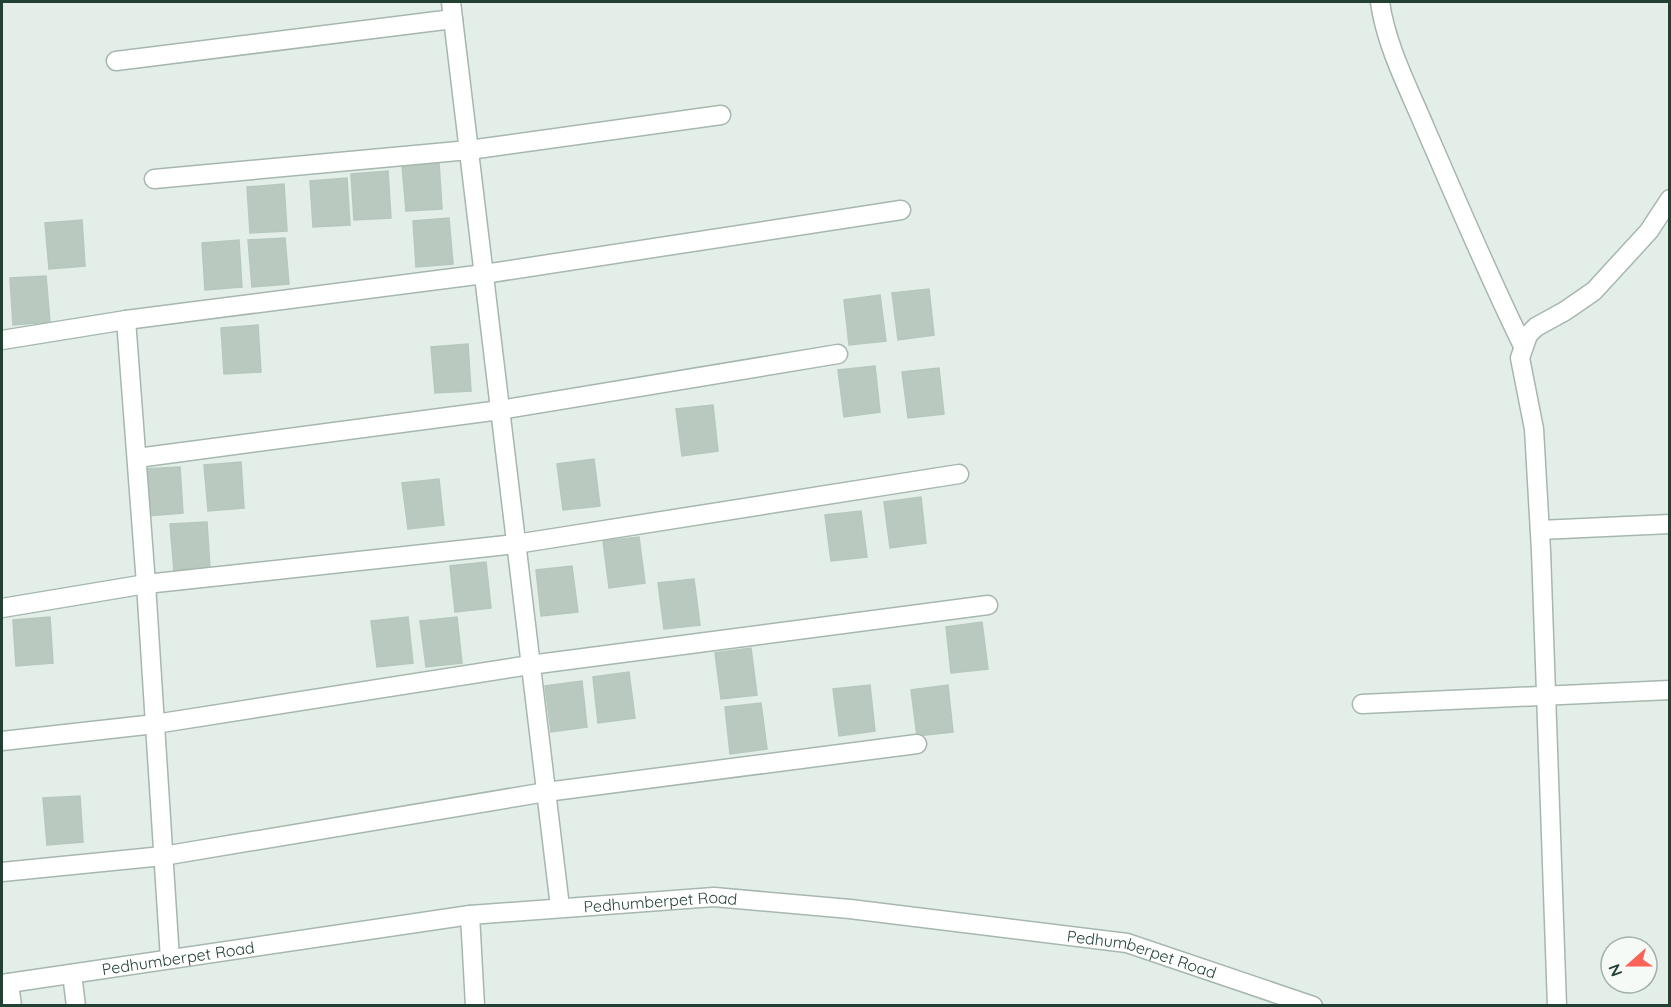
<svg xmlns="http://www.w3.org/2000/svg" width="1671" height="1007" font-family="Quicksand,sans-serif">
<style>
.building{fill:#b9c9c0;stroke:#b6c8bd;stroke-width:1.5}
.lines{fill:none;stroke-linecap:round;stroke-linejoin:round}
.minor-casing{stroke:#a6b7ae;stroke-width:21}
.minor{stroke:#fff;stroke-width:18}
.labels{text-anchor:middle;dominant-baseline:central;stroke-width:4.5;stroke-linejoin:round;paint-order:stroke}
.street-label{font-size:16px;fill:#224133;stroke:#f5faf7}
</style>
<rect width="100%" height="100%" fill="#e4eee8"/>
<g class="building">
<polygon points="439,162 442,209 406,211 402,165"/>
<polygon points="388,171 391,218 354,220 351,174"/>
<polygon points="347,178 350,225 313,227 310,181"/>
<polygon points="284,184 287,231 250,233 247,187"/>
<polygon points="449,218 453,264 416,267 413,221"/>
<polygon points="82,220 85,266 49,269 45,223"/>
<polygon points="285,238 289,284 252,287 248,240"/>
<polygon points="239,240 242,287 205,290 202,243"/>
<polygon points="46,276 50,322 13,325 10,278"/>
<polygon points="929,289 934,335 898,340 892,293"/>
<polygon points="880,295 886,341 849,345 844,300"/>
<polygon points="258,325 261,372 224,374 221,328"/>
<polygon points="468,344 471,391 435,393 431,347"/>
<polygon points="875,366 880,412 844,417 838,370"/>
<polygon points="939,368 944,414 908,418 902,372"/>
<polygon points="713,405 718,451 682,456 676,409"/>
<polygon points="594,459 600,506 563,510 557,464"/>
<polygon points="241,462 244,508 208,511 204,465"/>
<polygon points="180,467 183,513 147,516 143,469"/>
<polygon points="439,479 444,525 408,529 402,483"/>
<polygon points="921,497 926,543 890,548 884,502"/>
<polygon points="861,511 867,557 831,561 825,515"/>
<polygon points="207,522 210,568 174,571 170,524"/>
<polygon points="639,537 645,583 609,588 603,541"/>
<polygon points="486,562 491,608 455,612 450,566"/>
<polygon points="572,566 578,612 541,616 536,570"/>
<polygon points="694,579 700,625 664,629 658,583"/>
<polygon points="50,617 53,663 16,666 13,620"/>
<polygon points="408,617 413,663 377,667 371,621"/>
<polygon points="457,617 462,663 426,667 420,621"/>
<polygon points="982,622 988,669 951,673 946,627"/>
<polygon points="751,648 757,695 721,699 715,653"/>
<polygon points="629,672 635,718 598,723 593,677"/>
<polygon points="582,681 587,727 551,732 545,686"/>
<polygon points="870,685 875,731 839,736 833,689"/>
<polygon points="948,685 953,732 917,736 911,690"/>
<polygon points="761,703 767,749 730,754 725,707"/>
<polygon points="80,796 83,842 47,845 43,798"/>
</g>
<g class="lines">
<defs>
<g id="minor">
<polyline points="451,2 560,907"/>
<path d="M1380,2C1386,46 1409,89 1426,130C1458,203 1488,275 1523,346"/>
<polyline points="116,61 453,19"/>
<polyline points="154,179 469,150 721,115"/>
<polyline points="126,320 146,584 170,959"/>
<polyline points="2,340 126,320 484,274 901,210"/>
<polyline points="137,458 500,410 838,354"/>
<polyline points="1540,530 1670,524"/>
<polyline points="2,608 146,584 516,544 959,474"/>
<polyline points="1362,704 1670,690"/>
<polyline points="2,741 155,724 530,665 988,605"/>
<polyline points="2,872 163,856 546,792 917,744"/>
<polyline points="470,915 475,1006"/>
<polyline points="72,974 76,1006"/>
<polyline points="9,983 12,1006"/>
<path id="s1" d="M2,984L470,915L714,897L850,909L1127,943L1313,1006"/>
<polyline points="1557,1006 1541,551 1534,429 1520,358 1528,335 1536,327 1565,311 1594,291 1649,231 1670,199"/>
</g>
</defs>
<use href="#minor" class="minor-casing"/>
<use href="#minor" class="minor"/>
</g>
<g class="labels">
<g class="street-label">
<text stroke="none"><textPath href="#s1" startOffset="664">Pedhumberpet Road</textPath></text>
<text stroke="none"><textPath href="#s1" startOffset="1150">Pedhumberpet Road</textPath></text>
<text stroke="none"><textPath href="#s1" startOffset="178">Pedhumberpet Road</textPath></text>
</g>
</g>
<rect width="1671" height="1007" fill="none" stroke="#224133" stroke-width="6"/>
<g transform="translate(1629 965) rotate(249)"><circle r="28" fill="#f5faf7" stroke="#a1b0a9" stroke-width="1.5"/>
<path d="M0-4.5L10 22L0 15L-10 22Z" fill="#fa6356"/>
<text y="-9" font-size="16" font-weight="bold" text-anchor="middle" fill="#224133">N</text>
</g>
</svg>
